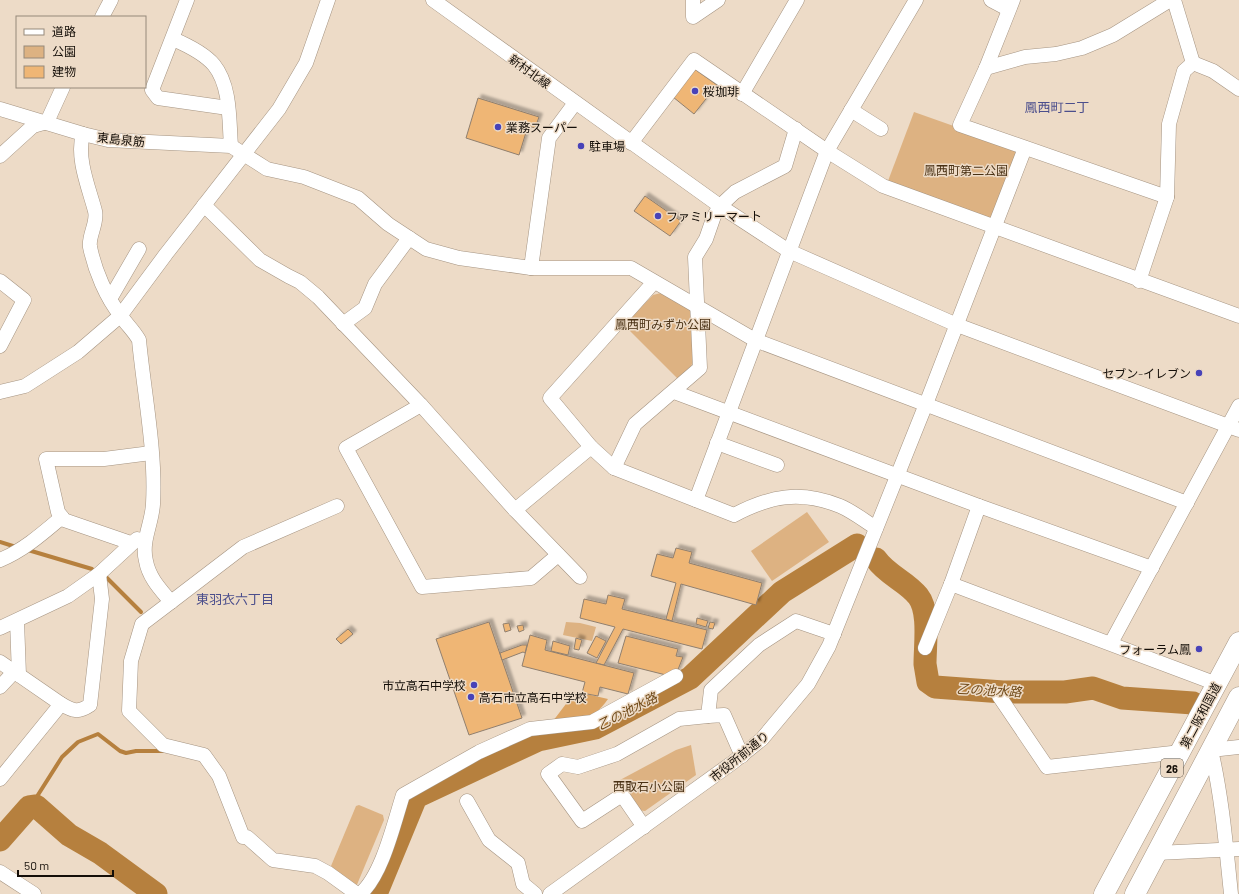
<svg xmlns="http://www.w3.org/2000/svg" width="1239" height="894" font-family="Barlow,'Noto Sans JP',sans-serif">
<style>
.green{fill:#ddb282}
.forest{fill:#dca463}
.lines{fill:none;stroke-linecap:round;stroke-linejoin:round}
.stream{stroke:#b6803e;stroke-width:4}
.river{stroke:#b6803e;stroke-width:23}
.building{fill:#efb675;stroke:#907f6e;filter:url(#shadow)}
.minor-casing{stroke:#a59482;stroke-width:15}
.highway-casing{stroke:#a59482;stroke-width:21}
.minor{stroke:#fff;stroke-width:14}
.highway{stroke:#fff;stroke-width:20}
.poi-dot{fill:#4842b8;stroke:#eddbc7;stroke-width:1.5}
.labels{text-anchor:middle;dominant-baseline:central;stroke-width:3;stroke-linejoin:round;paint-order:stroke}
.shield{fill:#eddbc7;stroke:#554c41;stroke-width:1}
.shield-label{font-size:11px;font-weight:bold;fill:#140e08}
.street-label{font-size:12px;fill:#140e08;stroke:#eddbc7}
.poi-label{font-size:12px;fill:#140e08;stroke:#eddbc7;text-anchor:start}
.park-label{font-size:12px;fill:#493114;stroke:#eddbc7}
.neighbourhood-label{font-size:13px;fill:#4b4e8c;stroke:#eddbc7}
.water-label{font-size:13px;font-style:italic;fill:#704a19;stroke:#eddbc7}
</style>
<defs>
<filter id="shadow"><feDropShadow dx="3.5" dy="-3.5" stdDeviation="1" flood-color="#0004"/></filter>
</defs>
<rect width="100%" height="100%" fill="#eddbc7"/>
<g class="green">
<polygon points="914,112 1019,149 990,220 888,181"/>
<polygon points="661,293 692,311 694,360 689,370 679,380 624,325 653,295"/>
<polygon points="807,512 829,542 772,581 751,551"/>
<polygon points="566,622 580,623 596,627 592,641 563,635"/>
<polygon points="691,745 696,775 645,811 637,810 620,780 676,750"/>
<polygon points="359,805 383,815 384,820 356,887 331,866 356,806"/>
</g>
<path class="forest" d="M582,693L608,699C591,723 580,718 553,721L572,696Z"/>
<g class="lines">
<g class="stream">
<polyline points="0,542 16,547"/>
<polyline points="28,550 92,569"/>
<polyline points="104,575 141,612"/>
<polyline points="36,806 36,798 62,757 78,742 98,734 120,751 126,753 136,751 164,751"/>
</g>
<g class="river">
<path d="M876,559C887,575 906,581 918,596C930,611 925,645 925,664C926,670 927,676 928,682L935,687L1003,692H1065L1093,688L1122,698L1193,703"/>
<polyline points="0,840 29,807 36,806 69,835 100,853 156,894"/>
<polyline points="376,894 416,797 538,740 595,728 690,678 782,592 857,545"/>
</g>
</g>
<g class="building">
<polygon points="693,68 717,85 694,114 673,97"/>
<polygon points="478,98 539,117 535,128 528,126 519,155 466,138"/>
<polygon points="645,196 681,221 670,236 634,211"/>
<polygon points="676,548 692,552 689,563 762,583 756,605 681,584 672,621 666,619 676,583 651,576 657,554 673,558"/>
<polygon points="608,595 625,599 622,609 707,630 702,649 623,629 604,665 596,663 615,627 580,618 584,599 606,604"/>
<polygon points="697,618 708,621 706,627 696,624"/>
<polygon points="489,622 522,718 469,735 436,639"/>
<polygon points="710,622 715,623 713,629 708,628"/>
<polygon points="509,623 511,630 505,632 503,624"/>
<polygon points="523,625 524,630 519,632 517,626"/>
<polygon points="348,629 353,634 341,644 336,639"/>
<polygon points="530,635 547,640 545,650 634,673 628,694 600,687 598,696 582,693 585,682 522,666"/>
<polygon points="596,636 606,641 597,658 587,653"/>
<polygon points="626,636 678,649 676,656 683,657 677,672 670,676 618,663"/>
<polygon points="576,638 582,640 579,650 574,649"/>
<polygon points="553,641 570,646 568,655 551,651"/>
<polygon points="522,645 527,645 525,653 523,652 502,660 500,653"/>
</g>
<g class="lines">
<defs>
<g id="minor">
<polyline points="187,0 152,90 158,98 228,108"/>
<polyline points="433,0 720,206 789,251 957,325 1239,430"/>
<polyline points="693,0 693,17 718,0"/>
<polyline points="991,0 1008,9"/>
<polyline points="1013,0 986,68 960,125 1167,197"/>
<polyline points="102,17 111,0"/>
<path d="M173,39C187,45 204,53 214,65C231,86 229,121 231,146"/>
<polyline points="1193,63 1213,71 1239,89"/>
<polyline points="986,68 1025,57 1056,54 1082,48 1113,35 1170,0"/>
<polyline points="742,94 797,0"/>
<polyline points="0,109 83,134 108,140 231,146 267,169 304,177 358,198 388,224 426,249 459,258 531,268 631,268 755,340 1187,503"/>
<polyline points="851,110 881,129"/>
<path d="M83,134C76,158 89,188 95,211C98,223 88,236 90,247C95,271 106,297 121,316C127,325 134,331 139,340C144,393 156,451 153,504C152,524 141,541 146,561C149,578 161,590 171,602L142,624L131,661L129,711L163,745L204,755L219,776L243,837H247L273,860L315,866L328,873L357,894"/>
<polyline points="631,143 694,60 827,151 883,186 1239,316"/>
<polyline points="0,156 33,126 47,122 63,87"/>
<polyline points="204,205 260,260 288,276 300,282 318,297 421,405 515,510 580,577"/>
<polyline points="531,268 549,138 575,103"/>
<polyline points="0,281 24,300 0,346"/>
<polyline points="1139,281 1167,197 1169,124 1184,71 1193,63 1174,0"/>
<path d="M654,282L550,398L591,447L614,468L734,515C770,496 800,490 840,506C852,511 865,521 876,528"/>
<polyline points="110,299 139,249"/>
<polyline points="343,324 365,308 375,284 409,238"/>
<polyline points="0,392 25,386 78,352 120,316 166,254 279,109 306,63 328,0"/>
<polyline points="674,392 979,506 1152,568"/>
<polyline points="421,405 346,448 422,587 531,578 558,555"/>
<polyline points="717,443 777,465"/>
<polyline points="614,468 635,424 700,368 695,257 706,239 714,216 720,206 735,192 785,166 796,129"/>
<polyline points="696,500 827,151 916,0"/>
<polyline points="515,510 591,447"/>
<polyline points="131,543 64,520 58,512 46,459 104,459 151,453"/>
<path d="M0,560C24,550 43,533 62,517"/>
<polyline points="951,584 1217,684"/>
<polyline points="171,602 243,547 337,506"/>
<polyline points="17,621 19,675"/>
<polyline points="0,628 68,596 99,574 137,539"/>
<polyline points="1111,643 1239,406"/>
<polyline points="925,648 951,584 979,506"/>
<polyline points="0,662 61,704 0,779"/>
<polyline points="0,687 14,672"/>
<polyline points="999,696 1047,767 1181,752"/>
<path d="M61,704C73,711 78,713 90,705L102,599L99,574"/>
<polyline points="708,716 724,715 742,756"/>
<polyline points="467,801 489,840 518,863 523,884 535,894"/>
<polyline points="644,827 622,795 582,821 548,774 562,764 578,767 617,754 679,719 708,716 711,690 759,645 796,621 834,634"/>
<polyline points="1157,853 1239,849"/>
<polyline points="0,872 34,894"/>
<path d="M360,894C382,876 394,823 403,795L479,752L530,729L592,722L676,676"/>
<polyline points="550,894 732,763 762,739 808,684 829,646 926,404 1025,148"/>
<path d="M1231,894C1226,846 1222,797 1211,750L1239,747"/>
</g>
<g id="highway">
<polyline points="1104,894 1239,642"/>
<polyline points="1135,894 1239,697"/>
</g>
</defs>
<use href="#minor" class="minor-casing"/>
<use href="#highway" class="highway-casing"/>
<use href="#minor" class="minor"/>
<use href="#highway" class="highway"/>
</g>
<g class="poi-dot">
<circle cx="695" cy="91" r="4"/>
<circle cx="498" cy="127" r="4"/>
<circle cx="581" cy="146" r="4"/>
<circle cx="658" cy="216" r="4"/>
<circle cx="1199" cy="373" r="4"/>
<circle cx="1199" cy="649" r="4"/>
<circle cx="474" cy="685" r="4"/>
<circle cx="471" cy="697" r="4"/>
</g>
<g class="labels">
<rect class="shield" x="1161" y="759" width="22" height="18" rx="3"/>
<g class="shield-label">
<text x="1172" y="768">26</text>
</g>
<g class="street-label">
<text transform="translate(530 71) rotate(36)">新村北線</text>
<text transform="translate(121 139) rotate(6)">東島泉筋</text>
<text transform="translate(1200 715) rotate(-62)">第二阪和国道</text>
<text transform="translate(739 756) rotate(-39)">市役所前通り</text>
</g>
<g class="poi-label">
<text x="703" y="91">桜珈琲</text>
<text x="506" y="127">業務スーパー</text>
<text x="589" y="146">駐車場</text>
<text x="666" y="216">ファミリーマート</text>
<text x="1191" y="373" text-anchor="end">セブン-イレブン</text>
<text x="1191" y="649" text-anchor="end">フォーラム鳳</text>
<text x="466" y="685" text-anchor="end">市立高石中学校</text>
<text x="479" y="697">高石市立高石中学校</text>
</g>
<g class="park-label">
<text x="966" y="170">鳳西町第二公園</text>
<text x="663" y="324">鳳西町みずか公園</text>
<text x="649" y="786">西取石小公園</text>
</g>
<g class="neighbourhood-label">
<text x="1057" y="107">鳳西町二丁</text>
<text x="235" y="599">東羽衣六丁目</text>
</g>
<g class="water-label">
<text transform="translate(989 690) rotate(3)">乙の池水路</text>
<text transform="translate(627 711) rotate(-27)">乙の池水路</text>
</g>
</g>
<rect x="16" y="16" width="130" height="72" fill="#eddbc7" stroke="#96897b"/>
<rect x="24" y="29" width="20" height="6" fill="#ffffff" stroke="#96897b"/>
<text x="52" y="36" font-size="12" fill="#140e08">道路</text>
<rect x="24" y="46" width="20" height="12" fill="#ddb282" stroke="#96897b"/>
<text x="52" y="56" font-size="12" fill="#140e08">公園</text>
<rect x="24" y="66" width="20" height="12" fill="#efb675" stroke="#96897b"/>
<text x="52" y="76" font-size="12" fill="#140e08">建物</text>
<path d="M18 870v6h95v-6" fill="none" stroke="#140e08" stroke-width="2"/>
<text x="24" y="870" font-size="12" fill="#140e08" stroke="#eddbc7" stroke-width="3" paint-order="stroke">50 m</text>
</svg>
